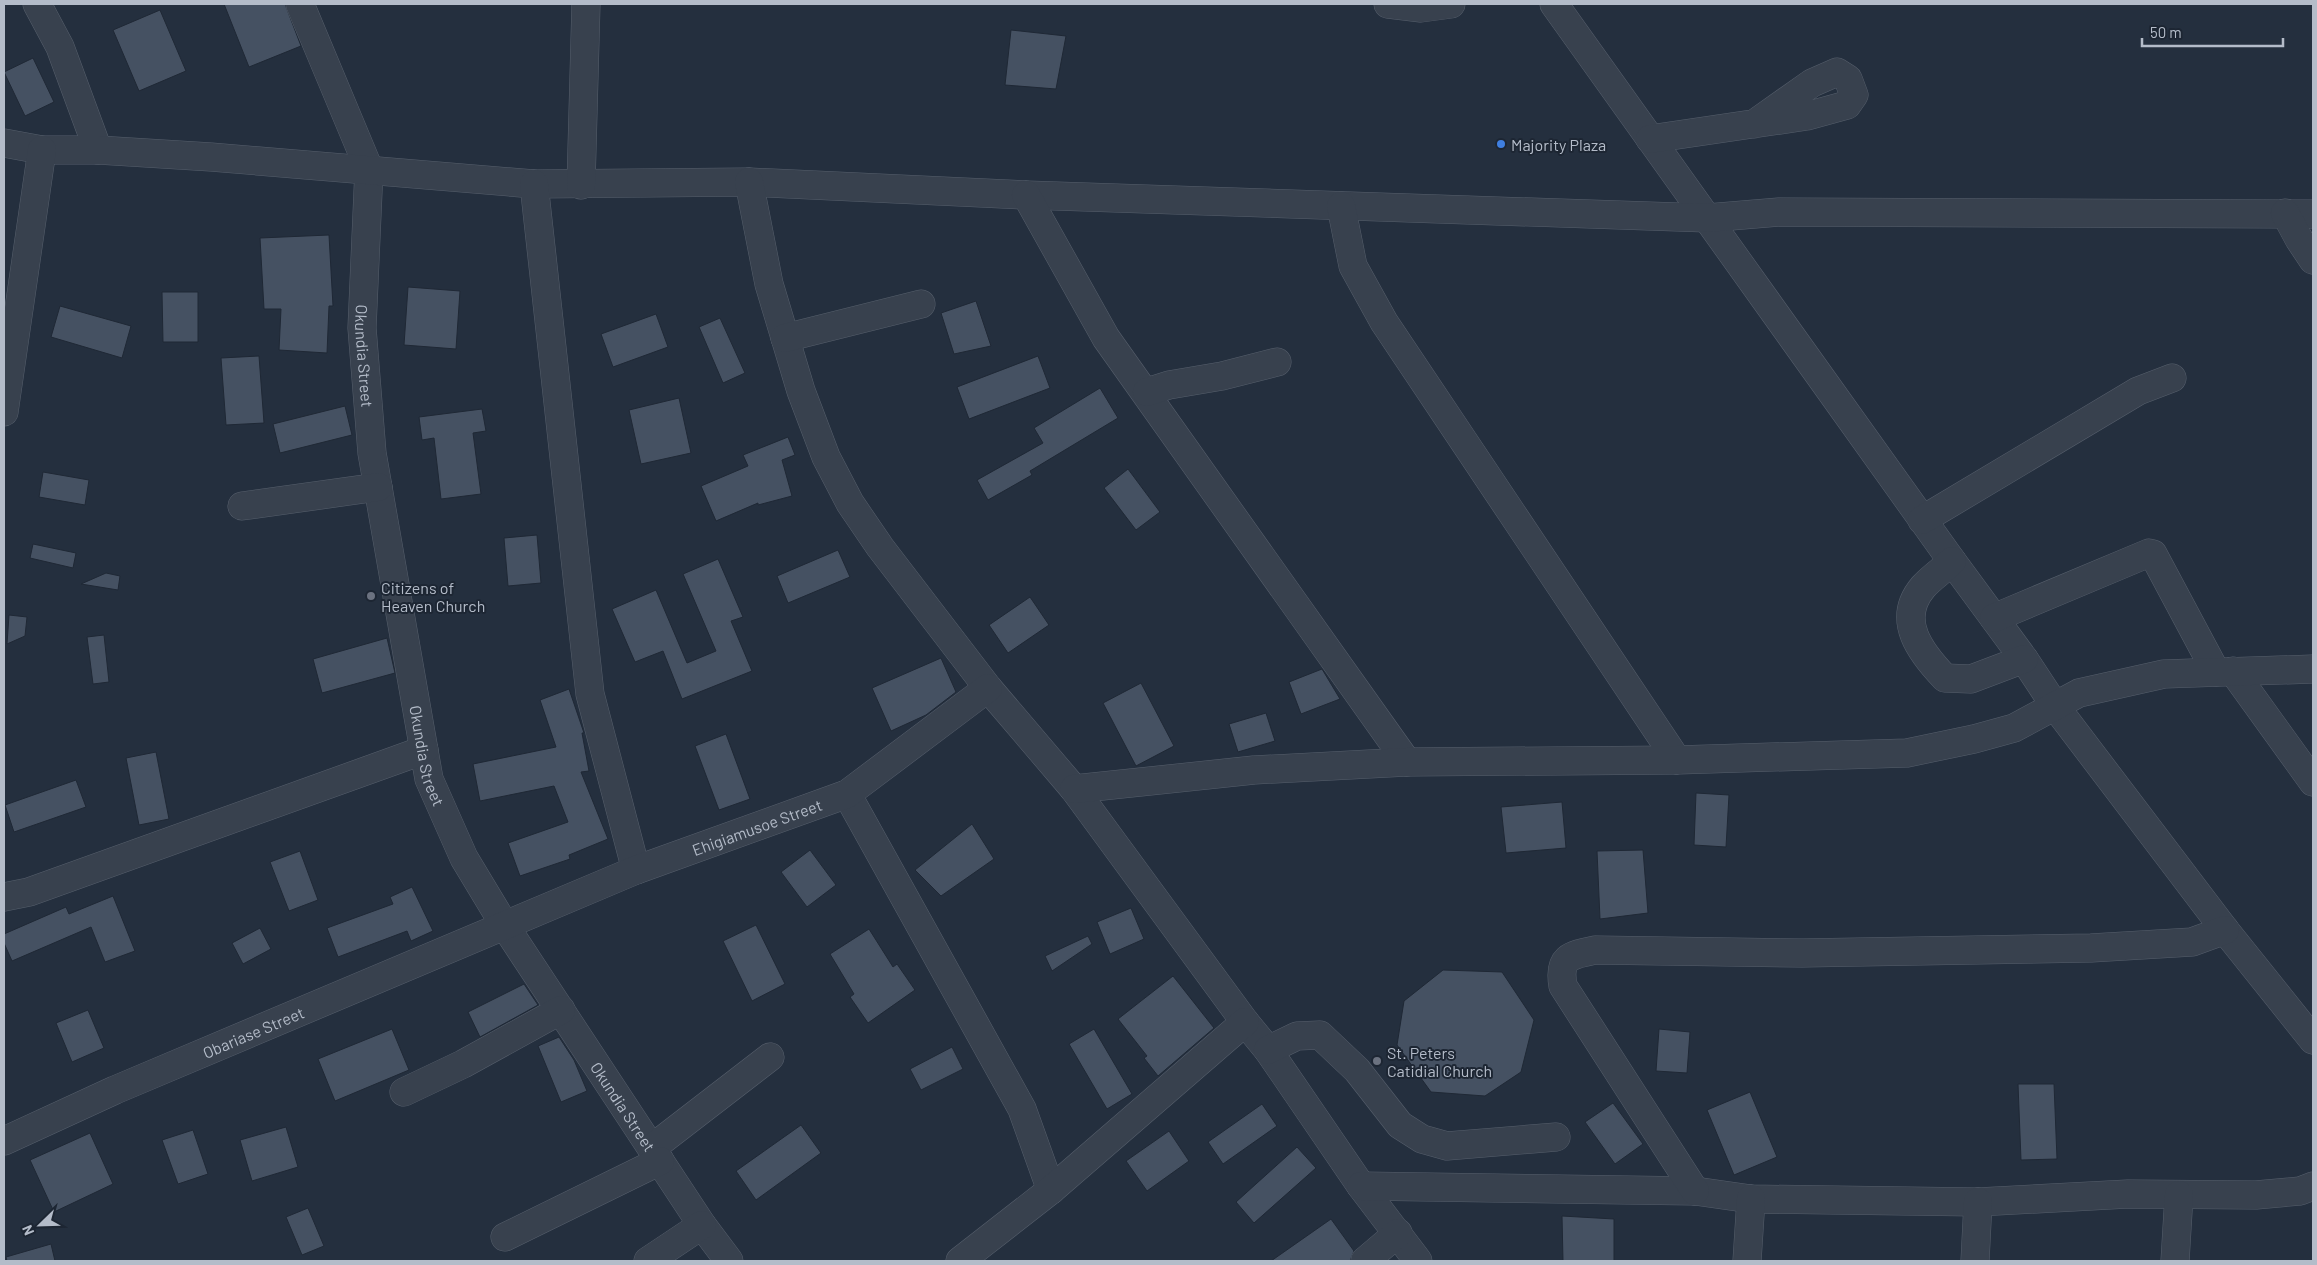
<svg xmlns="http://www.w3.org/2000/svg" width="2317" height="1265" font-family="Barlow,sans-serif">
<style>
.building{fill:#455162;stroke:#1f2835}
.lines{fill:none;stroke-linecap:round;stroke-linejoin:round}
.minor-casing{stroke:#565f6c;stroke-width:29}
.minor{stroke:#38414e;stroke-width:28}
.shop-dot{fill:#3f7fe0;stroke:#1d2633;stroke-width:2}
.worship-dot{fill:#6b7280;stroke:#1d2633;stroke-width:2}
.labels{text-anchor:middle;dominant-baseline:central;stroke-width:4;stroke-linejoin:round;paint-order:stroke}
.poi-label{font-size:16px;fill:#b4bcc9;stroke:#1d2633;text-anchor:start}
.street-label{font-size:16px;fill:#b4bcc9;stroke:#1d2633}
</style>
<rect width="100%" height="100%" fill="#242f3e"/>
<g class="building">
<polygon points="224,4 285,4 301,46 249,67"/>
<polygon points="160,10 186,71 139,91 113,30"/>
<polygon points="1011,30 1066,36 1056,89 1005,85"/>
<polygon points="33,58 54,102 25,116 4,72"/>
<polygon points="329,235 333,306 329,306 327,353 279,350 281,309 264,309 260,238"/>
<polygon points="408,287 460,291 456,349 404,345"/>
<polygon points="162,292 198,292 198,342 163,342"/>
<polygon points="976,301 991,346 954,354 941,313"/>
<polygon points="60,306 131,326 122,358 51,337"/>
<polygon points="656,314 668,347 613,367 601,334"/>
<polygon points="720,318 745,373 723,383 699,327"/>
<polygon points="259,356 264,423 226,425 221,358"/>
<polygon points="1038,356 1050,388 969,419 957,387"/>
<polygon points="1100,388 1118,418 1030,471 1032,475 988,500 977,480 1043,443 1034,428"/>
<polygon points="679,398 691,453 641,464 629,410"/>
<polygon points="345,406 352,435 280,453 273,424"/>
<polygon points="482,409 486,431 473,433 481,494 441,499 434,438 422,440 419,417"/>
<polygon points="788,437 795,455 782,460 792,496 758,505 758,503 716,521 701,486 748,466 743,455"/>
<polygon points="1128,469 1160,512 1136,530 1104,488"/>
<polygon points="43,472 89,480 85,505 39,497"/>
<polygon points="537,535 541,583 508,586 504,538"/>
<polygon points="33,544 76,553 73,568 30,558"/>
<polygon points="838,550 850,577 788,603 777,576"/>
<polygon points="718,559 743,617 731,621 752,671 682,699 663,651 635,662 612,609 656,590 687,663 716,651 683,574"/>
<polygon points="106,573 120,576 118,590 81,584"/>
<polygon points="1030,597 1049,625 1008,653 989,625"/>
<polygon points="9,615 27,617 25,636 7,644"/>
<polygon points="104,635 109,682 93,684 87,637"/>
<polygon points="387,638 395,673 322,693 313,659"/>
<polygon points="941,658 956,692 926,715 891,731 872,688"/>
<polygon points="1322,669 1340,699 1301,714 1289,682"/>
<polygon points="1141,683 1174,746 1136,766 1103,703"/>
<polygon points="569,689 584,733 582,733 589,771 581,772 608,839 569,855 570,859 520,876 508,843 568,822 554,786 480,801 473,764 556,747 540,700"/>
<polygon points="1266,713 1275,741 1238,752 1229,724"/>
<polygon points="726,734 750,799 719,810 695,746"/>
<polygon points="156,752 169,819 139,825 126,758"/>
<polygon points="76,780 86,807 14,832 5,805"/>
<polygon points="1696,793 1729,795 1726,847 1694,845"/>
<polygon points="1562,802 1566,848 1506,853 1501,807"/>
<polygon points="972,824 994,859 941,896 915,870"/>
<polygon points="810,850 836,885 807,907 781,872"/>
<polygon points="1643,850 1648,913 1600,919 1597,851"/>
<polygon points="300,851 318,900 289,911 270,862"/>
<polygon points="412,887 433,931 411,941 407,931 338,957 327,928 393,904 390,897"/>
<polygon points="113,896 135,951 105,962 91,927 12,961 4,943 4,934 66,907 69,914"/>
<polygon points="1131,908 1144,939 1110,954 1097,922"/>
<polygon points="756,925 785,984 752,1001 723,941"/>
<polygon points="260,928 271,949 243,964 232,943"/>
<polygon points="869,929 893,967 897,964 915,990 868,1023 850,997 854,994 830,954"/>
<polygon points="1088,936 1092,944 1052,971 1045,956"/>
<polygon points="1443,970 1502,972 1534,1020 1521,1072 1485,1096 1431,1092 1397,1045 1404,1001"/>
<polygon points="1173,976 1214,1028 1158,1076 1144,1058 1147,1056 1118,1019"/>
<polygon points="524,984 538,1005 480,1037 468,1012"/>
<polygon points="88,1010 104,1048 72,1062 56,1023"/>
<polygon points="392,1029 409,1070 335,1101 318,1059"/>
<polygon points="1094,1029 1132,1094 1107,1109 1069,1044"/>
<polygon points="1659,1029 1690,1032 1687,1073 1656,1071"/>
<polygon points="559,1037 574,1060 587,1091 561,1102 538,1046"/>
<polygon points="952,1047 963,1069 921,1090 910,1069"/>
<polygon points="2018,1084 2054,1084 2057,1159 2021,1160"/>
<polygon points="1750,1092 1777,1157 1734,1175 1707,1110"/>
<polygon points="1613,1103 1643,1144 1615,1164 1585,1122"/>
<polygon points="1262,1104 1277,1126 1223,1164 1208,1142"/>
<polygon points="801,1125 821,1153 756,1200 736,1171"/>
<polygon points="286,1127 298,1167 252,1181 240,1140"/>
<polygon points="193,1130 208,1174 178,1184 162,1140"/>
<polygon points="1169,1131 1189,1161 1147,1191 1126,1161"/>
<polygon points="90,1133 113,1184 54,1212 30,1160"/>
<polygon points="1297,1147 1316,1168 1254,1223 1236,1202"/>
<polygon points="308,1208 324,1246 302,1255 286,1217"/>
<polygon points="1562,1216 1614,1219 1614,1261 1563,1261"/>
<polygon points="1331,1219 1354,1251 1350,1261 1271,1261"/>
<polygon points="51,1244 55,1261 7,1261 6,1257"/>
</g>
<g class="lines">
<defs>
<g id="minor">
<polyline points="37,4 60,47 98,150"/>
<path id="s1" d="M300,4L369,169L362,328L372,453L429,779L464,858L505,926L702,1225L729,1261"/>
<polyline points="1388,4 1421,8 1451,4"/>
<polyline points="1554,4 1952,561 2024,659 2055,706 2225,930 2313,1040"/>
<polyline points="1650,139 1807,116 1847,105 1854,95 1848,79 1837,72 1812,83 1754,124"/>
<polyline points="4,143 42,150 98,150 211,157 534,184 749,182 1026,195 1707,218 1779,212 2313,214"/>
<polyline points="749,182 769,284 801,391 826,457 850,503 880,547 988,688 1074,789 1245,1022 1268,1050 1361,1186 1418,1261"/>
<polyline points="534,184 590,694 636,870"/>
<polyline points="581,185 586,4"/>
<polyline points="1026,195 1106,338 1407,762"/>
<polyline points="1341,206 1353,266 1384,322 1677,760"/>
<polyline points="2285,213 2299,239 2313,260"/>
<polyline points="785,338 921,304"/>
<polyline points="1147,392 1169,385 1222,376 1277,362"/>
<polyline points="4,412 42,150"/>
<polyline points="242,506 378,487"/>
<polyline points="1922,520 2138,391 2172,378"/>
<path d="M1952,561C1943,570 1931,578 1923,587C1895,620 1921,653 1945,678L1971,679L2024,659"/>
<polyline points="1994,618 2149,553 2153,554 2216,672"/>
<polyline points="2233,671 2313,782"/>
<polyline points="1074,789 1254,770 1407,762 1677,760 1907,753 1974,739 2014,728 2079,693 2164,674 2313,669"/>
<polyline points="847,794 1022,1109 1051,1190"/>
<polyline points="4,897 29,892 424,750"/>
<polyline points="1268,1050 1297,1036 1320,1035 1357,1070 1400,1125 1422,1139 1447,1146 1556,1137"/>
<polyline points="404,1092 463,1064 561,1010"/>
<path id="s2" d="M4,1141L115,1090L636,870L847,794L988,688"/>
<polyline points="652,1148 770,1057"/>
<polyline points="1361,1186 1695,1191 1751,1199 1978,1202 2128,1194 2256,1195 2300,1191 2313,1186"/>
<path d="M1695,1191L1563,986C1558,957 1570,955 1595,950L1802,953L2091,948L2192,942L2225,930"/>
<polyline points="505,1237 660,1161"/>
<polyline points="648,1261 702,1225"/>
<polyline points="960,1261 1051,1190 1245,1022"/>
<polyline points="1365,1261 1398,1233"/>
<polyline points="1747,1261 1751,1199"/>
<polyline points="1975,1261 1978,1202"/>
<polyline points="2175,1261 2179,1195"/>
</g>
</defs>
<use href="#minor" class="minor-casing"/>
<use href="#minor" class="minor"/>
</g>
<circle class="shop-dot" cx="1501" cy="144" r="5"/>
<g class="worship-dot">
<circle cx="371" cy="596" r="5"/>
<circle cx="1377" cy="1061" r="5"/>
</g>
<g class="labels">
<g class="poi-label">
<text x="1511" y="144">Majority Plaza</text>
<text x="381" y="587">Citizens of<tspan x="381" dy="18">Heaven Church</tspan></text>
<text x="1387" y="1052">St. Peters<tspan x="1387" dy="18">Catidial Church</tspan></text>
</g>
<g class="street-label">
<text stroke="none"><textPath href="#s1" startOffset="366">Okundia Street</textPath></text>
<text stroke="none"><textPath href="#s1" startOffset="771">Okundia Street</textPath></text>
<text stroke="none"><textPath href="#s2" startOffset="816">Ehigiamusoe Street</textPath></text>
<text stroke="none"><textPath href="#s2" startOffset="272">Obariase Street</textPath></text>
<text stroke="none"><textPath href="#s1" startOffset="1176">Okundia Street</textPath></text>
</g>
</g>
<rect width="2317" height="1265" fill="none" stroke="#b4bcc9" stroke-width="10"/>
<g transform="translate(40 1225) rotate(247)" stroke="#1d2633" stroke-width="4" paint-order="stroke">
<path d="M0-4L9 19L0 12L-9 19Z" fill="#b4bcc9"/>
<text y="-8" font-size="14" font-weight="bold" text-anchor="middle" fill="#b4bcc9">N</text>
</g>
<path d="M2142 38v8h141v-8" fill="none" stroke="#b4bcc9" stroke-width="2.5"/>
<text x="2150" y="38" font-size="15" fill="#b4bcc9" stroke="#1d2633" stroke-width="4" paint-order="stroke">50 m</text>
</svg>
